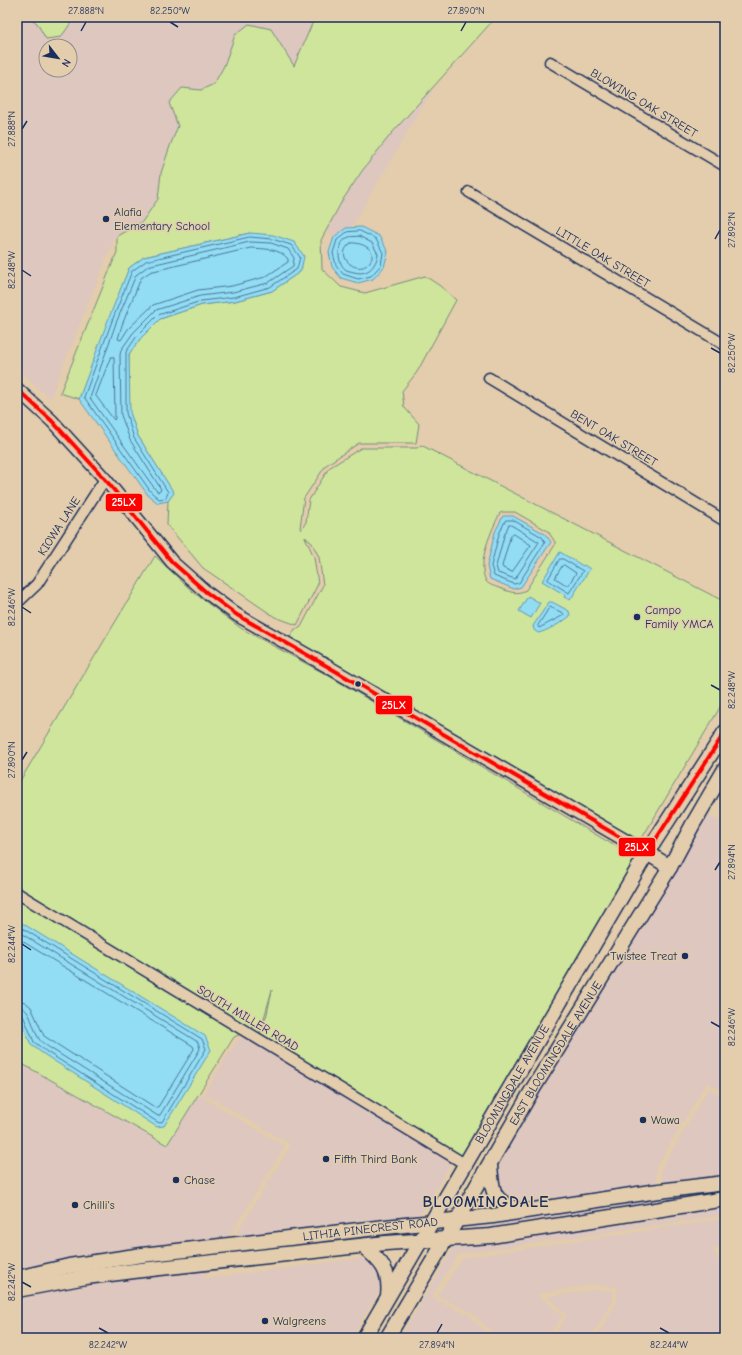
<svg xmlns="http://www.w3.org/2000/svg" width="742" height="1355" font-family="'Comic Neue',sans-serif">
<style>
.built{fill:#ddc7bf;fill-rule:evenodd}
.green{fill:#cfe59b;stroke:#758a7c;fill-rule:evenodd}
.water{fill:#92ddf3;stroke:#6297b7}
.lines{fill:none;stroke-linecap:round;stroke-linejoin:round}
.shore{stroke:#4b759a;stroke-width:1}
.minor-casing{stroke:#1b2f5e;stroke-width:13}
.tertiary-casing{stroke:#1b2f5e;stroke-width:15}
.secondary-casing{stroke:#1b2f5e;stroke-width:17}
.minor{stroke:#e3cdac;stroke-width:10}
.tertiary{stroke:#e3cdac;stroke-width:12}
.secondary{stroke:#e3cdac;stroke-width:14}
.bus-1-casing{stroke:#e3cdac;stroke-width:7}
.bus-1{stroke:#f00;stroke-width:4}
.ticks{fill:none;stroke:#1b2f5e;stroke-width:1.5}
.poi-dot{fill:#1b2f5e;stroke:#e3cdac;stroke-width:1.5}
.labels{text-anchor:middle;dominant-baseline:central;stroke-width:3;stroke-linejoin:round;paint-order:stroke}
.street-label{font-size:12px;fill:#1b2f5e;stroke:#e3cdac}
.poi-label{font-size:12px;fill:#1b2f5e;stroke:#e3cdac;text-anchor:start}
.district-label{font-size:16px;font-weight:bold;letter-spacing:1px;fill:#1b2f5e;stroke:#e3cdac}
.line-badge{stroke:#e3cdac;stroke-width:1.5}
.badge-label{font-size:11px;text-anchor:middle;font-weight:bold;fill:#fff}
.neatline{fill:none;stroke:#1b2f5e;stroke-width:1.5}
.ticks-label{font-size:10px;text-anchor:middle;fill:#1b2f5e}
</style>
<rect width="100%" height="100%" fill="#e3cdac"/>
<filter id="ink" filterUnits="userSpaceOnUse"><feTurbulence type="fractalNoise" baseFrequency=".025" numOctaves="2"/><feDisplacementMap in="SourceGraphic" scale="8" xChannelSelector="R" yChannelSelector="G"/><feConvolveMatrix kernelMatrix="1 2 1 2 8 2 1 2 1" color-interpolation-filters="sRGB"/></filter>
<g filter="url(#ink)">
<g class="built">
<path d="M17,17H475L343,241L274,201L115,236L50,398L17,368ZM46,46H70V70H46Z"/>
<polygon points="706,813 725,825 725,1093 707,1082 656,1167 656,1185 516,1205 502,1199 492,1170"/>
<polygon points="245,1037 452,1162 418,1218 233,1239 290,1147 287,1142 204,1094 237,1041"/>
<polygon points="17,1061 166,1145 198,1095 285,1146 203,1279 363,1258 375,1263 382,1282 380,1290 351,1338 17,1338"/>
<polygon points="709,1088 725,1098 725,1177 662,1183 661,1169"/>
<polygon points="725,1188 725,1193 490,1231 463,1233 468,1224 522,1217 525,1218 526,1216"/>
<polygon points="725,1204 725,1215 461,1254 458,1255 433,1294 433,1297 436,1300 467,1314 492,1338 400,1338 456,1244"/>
<polygon points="725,1219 725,1246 712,1248 725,1274 725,1338 596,1338 617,1302 617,1287 592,1285 537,1294 562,1316 547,1338 498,1338 470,1311 437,1296 463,1258"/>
<polygon points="593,1290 613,1291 613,1300 590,1338 553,1338 566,1317 565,1313 547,1297"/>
</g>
<g class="green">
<polygon points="28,17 75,17 61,37 46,39 37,23"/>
<path d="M315,17H496L391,134L362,171L342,201L321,240L322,269L341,287L365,293L425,276L440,286L456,300L417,372L402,391L404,407L419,424L416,443H359L326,465L304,498L300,528L301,530L306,522L309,500L329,468L361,448H417L421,445L725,602V699L639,843L289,639L295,629H298L301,627L323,585L319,557L312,543L305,537L314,557L318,584L297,625L275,617L203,568L167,525L168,501L173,492L138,436L129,411V358L130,352L140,339L160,319L202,305L235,301L272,291L301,271L250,233L144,257L129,268L79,399L60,393L117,252V236L142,222L158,199L161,173L170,146L178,126L169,103L182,88L201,90L214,84L224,66L235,35L249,24L271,29L294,66ZM503,512H515L548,531L555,542V545L526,590C517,595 510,592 502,589C497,587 488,585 486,581C476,563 492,529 500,513Z"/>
<polygon points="155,556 193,592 242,629 329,676 642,862 463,1157 260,1033 267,1014 272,990 258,1039 246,1032 234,1037 167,1145 17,1061 17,786"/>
</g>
<g class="water">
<polygon points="361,227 379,236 388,252 384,267 373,279 358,283 341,278 332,267 329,252 334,237 346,228"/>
<polygon points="250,233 273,235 294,242 304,256 301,271 272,291 235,301 202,305 160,319 140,339 129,354 130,412 138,436 174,493 168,501 158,503 148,495 79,399 108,320 129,268 144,257"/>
<polygon points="503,516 513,516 545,534 551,542 521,587 514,589 490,579 487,566 495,532"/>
<polygon points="560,552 583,566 584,565 590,569 570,600 564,597 565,595 542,581"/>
<polygon points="528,596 540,603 531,618 519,611"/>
<path d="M549,602H552L569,611L570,616C565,621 545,632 538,633L534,630L533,626Z"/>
<polygon points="17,920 205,1036 211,1050 164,1126 157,1127 45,1055 31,1045 17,1011"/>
</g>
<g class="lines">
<g class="shore">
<polygon points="360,231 376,239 383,253 381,265 371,276 358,279 343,274 336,265 333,253 337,240 347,232"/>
<path d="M359,236L372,243L378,254C376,266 368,276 354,272C351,271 347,271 345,269C336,261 337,241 349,237C352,236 356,237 359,236Z"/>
<polygon points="250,237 272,239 291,245 300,257 297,269 270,287 234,297 201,301 158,315 137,336 126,352 126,413 134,438 168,492 166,498 159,499 151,492 84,397 112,321 132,271 146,261"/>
<polygon points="250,242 271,243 288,249 294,258 293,266 268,283 233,292 200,296 156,310 133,333 121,350 120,355 121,415 130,440 161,489 160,491 158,492 155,489 90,398 116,323 136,275 148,266"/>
<path d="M351,243C359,242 377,248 371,260C361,279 331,257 351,243Z"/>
<path d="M251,248C263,249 280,248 288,259V262L265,277L232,286L198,290L153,305L128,329L121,340L118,339L122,325L141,278L150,272Z"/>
<polygon points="111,357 113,357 114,358 115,418 114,420 96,396"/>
<polygon points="506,520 513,520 542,537 545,542 519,583 514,584 494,576 491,566 499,534"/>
<polygon points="509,525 511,525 539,542 515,579 498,573 496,566 504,536"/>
<polygon points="512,534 514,534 531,545 512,572 503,568 502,566 510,538"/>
<polygon points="560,559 563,559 583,571 569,593 548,580"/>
<polygon points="564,565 576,573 568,586 555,578 562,566"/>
<polygon points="550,607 563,613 564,615 539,628 538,626"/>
<polyline points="17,925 202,1039 206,1049 162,1122 159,1123 47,1052 34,1042 22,1013 17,1011"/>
<path d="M17,931L198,1042L200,1049L160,1115L158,1116L50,1048C46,1045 40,1042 38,1037C32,1027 31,1007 17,1006"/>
<polyline points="17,938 193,1046 194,1049 158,1107 156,1108 44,1036 31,1007 25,1002 17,1000"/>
</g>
<defs>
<g id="minor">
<polyline points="550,62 725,166"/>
<polyline points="469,192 725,345"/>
<polyline points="489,378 725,521"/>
<polyline points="17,603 37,584 105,479"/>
<polyline points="17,893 465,1164"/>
</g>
<polyline id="tertiary" points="17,389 52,421 105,479 172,562 206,592 237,615 332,669 647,853"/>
<g id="secondary">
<polyline points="647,853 670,867"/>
<path d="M490,1164C492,1193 492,1201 521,1211"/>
<path d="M363,1246C381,1261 391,1271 388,1296"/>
<path id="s1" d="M17,1278L69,1266L142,1255L385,1227L493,1216L651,1192L725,1183"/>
<polyline points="17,1290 86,1277 142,1270 386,1243 491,1236 725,1199"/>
<path id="s2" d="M364,1338L647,853L725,732"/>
<path id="s3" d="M387,1338L446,1239L534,1087L670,867L693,824L725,769"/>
</g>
</defs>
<use href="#minor" class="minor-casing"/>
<use href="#tertiary" class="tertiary-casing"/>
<use href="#secondary" class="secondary-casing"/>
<use href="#minor" class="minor"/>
<use href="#tertiary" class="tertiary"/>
<use href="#secondary" class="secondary"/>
<defs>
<polyline id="bus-1" points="17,389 52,421 105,479 172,562 206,592 237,615 332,669 647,853 725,732"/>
</defs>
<use href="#bus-1" class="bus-1-casing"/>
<use href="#bus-1" class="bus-1"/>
</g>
</g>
<path class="ticks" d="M170,22L178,27M81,31L86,22M461,31L466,22M22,129L27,121M715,239L720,230M22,270L31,276M711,348L720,353M22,607L31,613M711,685L720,690M22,760L27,752M715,870L720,862M22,944L31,950M711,1022L720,1027M22,1282L31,1287M99,1328L108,1333M660,1328L669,1333M437,1333L442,1324"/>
<g class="poi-dot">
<circle cx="106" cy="219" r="4"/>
<circle cx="637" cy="617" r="4"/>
<circle cx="358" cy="684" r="3.5"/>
<circle cx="685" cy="956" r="4"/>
<circle cx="643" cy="1120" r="4"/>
<circle cx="326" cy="1159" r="4"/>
<circle cx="176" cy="1180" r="4"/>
<circle cx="75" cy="1205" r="4"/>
<circle cx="265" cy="1321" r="4"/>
</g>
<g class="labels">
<g class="street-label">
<text transform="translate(644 103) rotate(31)">BLOWING OAK STREET</text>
<text transform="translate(603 257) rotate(31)">LITTLE OAK STREET</text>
<text transform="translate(614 438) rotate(31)">BENT OAK STREET</text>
<text transform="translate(59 526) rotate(-57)">KIOWA LANE</text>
<text transform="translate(248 1018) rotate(31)">SOUTH MILLER ROAD</text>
<text stroke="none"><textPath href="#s3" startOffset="331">EAST BLOOMINGDALE AVENUE</textPath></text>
<text stroke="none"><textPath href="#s2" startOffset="294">BLOOMINGDALE AVENUE</textPath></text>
<text stroke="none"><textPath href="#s1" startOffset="357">LITHIA PINECREST ROAD</textPath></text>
</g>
<g class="poi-label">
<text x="114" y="212">Alafia<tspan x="114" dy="14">Elementary School</tspan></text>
<text x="645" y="610">Campo<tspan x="645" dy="14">Family YMCA</tspan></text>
<text x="677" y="956" text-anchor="end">Twistee Treat</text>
<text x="651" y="1120">Wawa</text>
<text x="334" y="1159">Fifth Third Bank</text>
<text x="184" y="1180">Chase</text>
<text x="83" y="1205">Chilli's</text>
<text x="273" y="1321">Walgreens</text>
</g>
<g class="district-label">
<text x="486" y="1202">BLOOMINGDALE</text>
</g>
</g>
<g class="line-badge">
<rect x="105" y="493" width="38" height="19" rx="4" fill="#f00"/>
<rect x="375" y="695" width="38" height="20" rx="4" fill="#f00"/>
<rect x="618" y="837" width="38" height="20" rx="4" fill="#f00"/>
</g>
<g class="badge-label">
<text x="124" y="506">25LX</text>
<text x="394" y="709">25LX</text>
<text x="637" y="851">25LX</text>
</g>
<rect width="742" height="1355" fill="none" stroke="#e3cdac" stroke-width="44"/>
<g transform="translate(58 58) rotate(121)"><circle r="19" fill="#e3cdac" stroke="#938e8d"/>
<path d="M0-3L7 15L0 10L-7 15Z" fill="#1b2f5e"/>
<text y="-6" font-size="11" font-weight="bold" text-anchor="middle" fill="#1b2f5e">N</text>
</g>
<rect x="22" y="22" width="698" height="1311" class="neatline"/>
<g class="ticks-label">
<text x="86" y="14">27.888°N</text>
<text x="170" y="14">82.250°W</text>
<text x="466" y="14">27.890°N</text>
<text transform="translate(11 129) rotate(-90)" y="4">27.888°N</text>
<text transform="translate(731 230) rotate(-90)" y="4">27.892°N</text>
<text transform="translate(11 270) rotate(-90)" y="4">82.248°W</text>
<text transform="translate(731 353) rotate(-90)" y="4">82.250°W</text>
<text transform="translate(11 607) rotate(-90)" y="4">82.246°W</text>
<text transform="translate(731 690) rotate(-90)" y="4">82.248°W</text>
<text transform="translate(11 760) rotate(-90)" y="4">27.890°N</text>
<text transform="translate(731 862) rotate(-90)" y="4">27.894°N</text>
<text transform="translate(11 944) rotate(-90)" y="4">82.244°W</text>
<text transform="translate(731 1027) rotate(-90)" y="4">82.246°W</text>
<text transform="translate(11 1282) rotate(-90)" y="4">82.242°W</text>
<text x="108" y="1348">82.242°W</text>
<text x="437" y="1348">27.894°N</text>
<text x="669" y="1348">82.244°W</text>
</g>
</svg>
